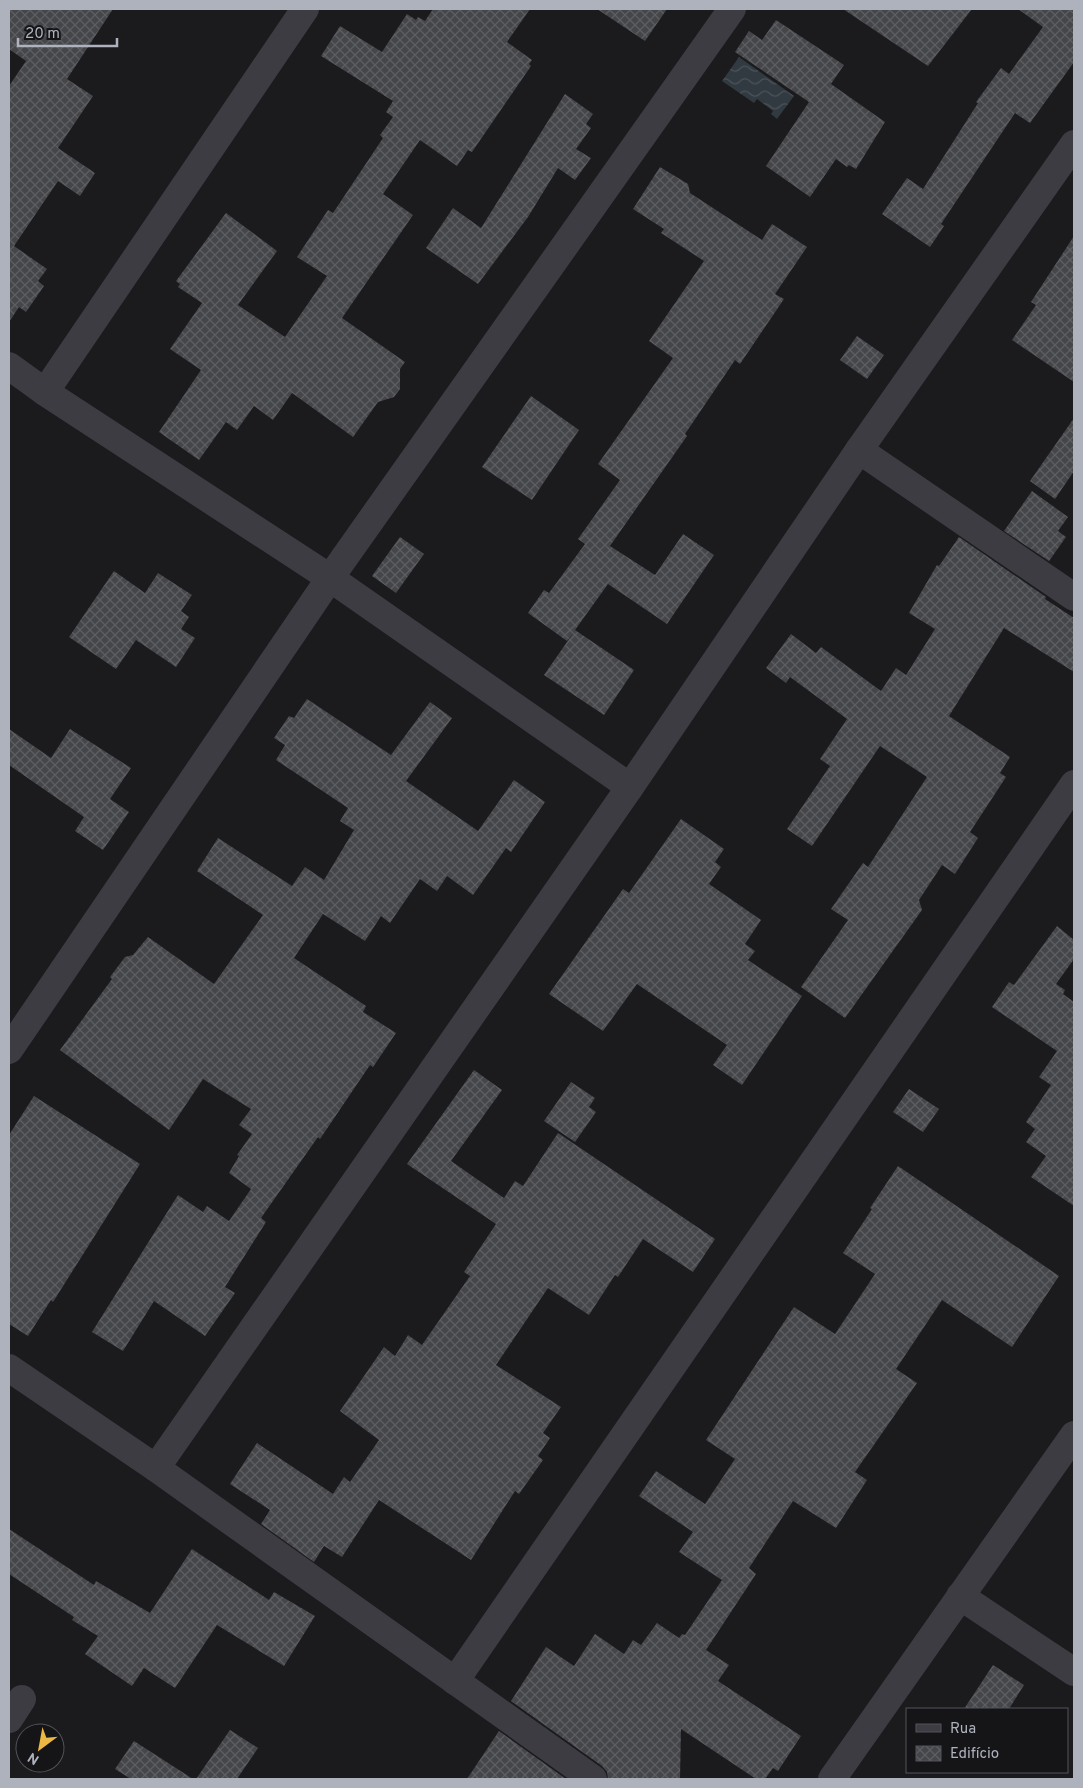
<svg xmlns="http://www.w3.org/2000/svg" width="1083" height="1788" font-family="Overpass,sans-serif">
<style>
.water{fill:url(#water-waves)}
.building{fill:url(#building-cross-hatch)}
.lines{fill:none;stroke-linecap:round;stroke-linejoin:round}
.minor{stroke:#3c3c42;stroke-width:28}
</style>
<defs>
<pattern id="water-waves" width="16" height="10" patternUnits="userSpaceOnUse" patternTransform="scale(1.25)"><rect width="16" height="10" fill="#313941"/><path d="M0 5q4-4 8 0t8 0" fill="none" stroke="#4c535a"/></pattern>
<pattern id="building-cross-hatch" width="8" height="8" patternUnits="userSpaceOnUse" patternTransform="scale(1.25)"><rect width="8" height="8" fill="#45464a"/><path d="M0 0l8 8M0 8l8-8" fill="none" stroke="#5d5e62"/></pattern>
</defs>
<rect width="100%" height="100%" fill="#1b1a1d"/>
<polygon class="water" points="739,57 794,96 777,119 771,114 773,111 757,99 754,103 722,81"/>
<g class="building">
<polygon points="9,9 113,9 67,79 93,96 58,148 95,173 80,196 58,181 14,246 47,269 38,281 44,286 26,312 19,307 9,322 9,86 26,61 9,49"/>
<polygon points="433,9 530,9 507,42 532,60 529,64 531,66 472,152 468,150 457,166 420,140 383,194 413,215 342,318 405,362 400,369 400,389 394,397 378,402 353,437 292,393 273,420 254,406 237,430 226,422 199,460 159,432 201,370 170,349 202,303 178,287 180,284 176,281 226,213 277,251 238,305 285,337 327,276 297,257 328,210 333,213 383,138 380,135 393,117 386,112 393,101 321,56 340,26 382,52 407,14 416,20 418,17 425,21"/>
<polygon points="597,9 667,9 645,41"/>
<polygon points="843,9 972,9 928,66"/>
<polygon points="1018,9 1074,9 1074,62 1030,123 1015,113 941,224 944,226 930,247 882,214 907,178 923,189 978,103 976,102 1001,68 1009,74 1043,27"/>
<polygon points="776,20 844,65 831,84 885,122 856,169 849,165 847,167 836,159 810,197 766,166 809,102 735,52 749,31 762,40"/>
<polygon points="565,94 593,114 586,124 591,128 576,149 591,158 575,180 558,168 528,217 478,284 426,248 453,208 481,228"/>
<polygon points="660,167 688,184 690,193 762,240 772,224 807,247 775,294 784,299 740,364 735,360 685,434 687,436 610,546 655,575 683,534 714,555 667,624 608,584 575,630 634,670 604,715 544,675 574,632 567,641 528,613 544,590 549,593 585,544 578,539 620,480 598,464 673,358 649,341 704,261 661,233 664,229 633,209"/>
<polygon points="1074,236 1074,382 1012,340 1036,305 1031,302"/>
<polygon points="857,336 884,355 867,379 840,360"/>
<polygon points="531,396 579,430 532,500 482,467"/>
<polygon points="1074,418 1074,471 1055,499 1030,481"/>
<polygon points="1032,491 1068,517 1058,531 1066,537 1049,561 1004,531"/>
<polygon points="400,537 424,554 396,593 372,576"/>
<polygon points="959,537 1046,597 1045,599 1074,618 1074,672 1004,628 949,716 1010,757 1000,773 1006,777 970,832 978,838 955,874 942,865 919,900 922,910 845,1018 801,987 848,920 831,909 863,863 868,867 927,777 880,746 812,846 787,829 830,766 820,759 847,719 790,677 786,683 766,668 791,634 816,653 821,647 881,691 896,668 906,675 935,629 909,613 937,565 939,566"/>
<polygon points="114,571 145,593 158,573 192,595 181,611 189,617 181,629 195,638 176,667 136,640 116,669 69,637"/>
<polygon points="307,699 391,755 430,702 452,718 406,781 478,831 514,780 545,802 511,852 506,848 473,895 447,876 437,891 420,879 390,923 381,916 365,941 323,914 294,958 366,1006 363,1012 396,1033 373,1067 370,1065 320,1139 318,1137 261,1218 266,1222 225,1287 235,1293 205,1336 154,1301 123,1351 92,1332 178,1195 203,1212 207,1206 229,1221 251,1189 229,1173 239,1156 237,1155 252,1134 239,1125 251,1109 203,1079 169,1130 60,1050 112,979 110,977 125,957 133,955 148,937 214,984 263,915 197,871 218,838 292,886 305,867 324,880 354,830 340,821 348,808 276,760 285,745 274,738 289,716 294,718"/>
<polygon points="9,729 51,758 70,729 131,768 110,799 129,812 103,850 75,831 84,817 9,765"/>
<polygon points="681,819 724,849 715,862 721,867 709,884 761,920 745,944 755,951 748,960 802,996 742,1085 713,1065 727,1045 637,984 603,1031 549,994 623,889 629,893"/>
<polygon points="1057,926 1074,940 1074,959 1056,984 1065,990 1063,994 1074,1002 1074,1206 1031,1177 1046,1156 1026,1142 1035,1129 1026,1122 1051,1085 1039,1077 1057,1051 992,1007 1009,982 1014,985"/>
<polygon points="474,1070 502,1090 451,1161 504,1198 515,1181 523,1186 558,1133 715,1239 693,1272 643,1239 618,1277 615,1275 589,1315 548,1288 496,1365 561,1407 543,1433 550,1438 538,1456 543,1460 519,1494 515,1491 471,1560 379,1500 342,1557 324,1546 314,1562 261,1524 270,1510 230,1484 257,1443 333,1494 344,1477 350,1482 379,1440 340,1411 384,1347 395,1356 408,1335 422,1345 470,1276 464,1272 496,1224 407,1164"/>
<polygon points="571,1082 595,1098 589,1107 596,1112 575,1142 544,1121"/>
<polygon points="909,1089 939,1109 923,1132 893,1112"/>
<polygon points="34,1096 140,1164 53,1302 51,1300 28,1336 9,1324 9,1135"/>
<polygon points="898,1166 1059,1276 1012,1347 942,1300 896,1369 917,1383 855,1472 867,1480 836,1528 793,1501 749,1568 756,1574 706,1650 729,1665 718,1681 801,1736 778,1771 773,1768 765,1779 756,1779 681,1729 680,1779 608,1779 607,1772 602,1766 511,1701 546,1647 574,1666 595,1634 624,1654 633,1640 641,1645 657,1623 679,1638 682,1634 685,1635 722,1580 679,1552 693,1532 639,1496 656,1471 705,1504 735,1459 706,1440 794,1307 835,1334 875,1274 843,1253 872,1209 870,1208"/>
<polygon points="9,1529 94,1585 96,1581 150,1613 192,1549 269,1600 274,1592 315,1616 284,1666 217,1625 175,1688 144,1668 132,1686 85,1654 98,1636 72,1620 74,1617 9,1574"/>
<polygon points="993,1665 1024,1685 1009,1709 964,1709"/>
<polygon points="230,1730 258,1748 237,1779 196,1779"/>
<polygon points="499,1731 566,1779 467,1779"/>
<polygon points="134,1741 193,1779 131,1779 115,1769"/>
</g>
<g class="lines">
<g class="minor">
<polyline points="9,366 45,392 330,578 630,787"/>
<polyline points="45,392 305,9"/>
<polyline points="859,450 1074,597"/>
<polyline points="9,1050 330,578 732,9"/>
<polyline points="9,1368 156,1468 593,1779"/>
<polyline points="156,1468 630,787 859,450 1074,144"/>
<polyline points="960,1596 1074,1672"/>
<polyline points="455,1681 1074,784"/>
<polyline points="9,1719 22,1699"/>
<polyline points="832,1779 1074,1435"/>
</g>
</g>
<rect width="1083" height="1788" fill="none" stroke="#aeb2bc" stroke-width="20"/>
<rect x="906" y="1708" width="162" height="65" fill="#151518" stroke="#52545a"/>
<rect x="916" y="1724" width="25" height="8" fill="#3c3c42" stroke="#52545a"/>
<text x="950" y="1733" font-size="15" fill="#aeb2bc">Rua</text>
<rect x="916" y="1746" width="25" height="15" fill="url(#building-cross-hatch)" stroke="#52545a"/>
<text x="950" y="1758" font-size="15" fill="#aeb2bc">Edifício</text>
<g transform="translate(40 1748) rotate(212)"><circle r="24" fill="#151518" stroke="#52545a"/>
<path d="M0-4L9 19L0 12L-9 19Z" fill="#ecb743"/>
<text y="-8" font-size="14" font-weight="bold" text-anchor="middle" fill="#aeb2bc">N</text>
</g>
<path d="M18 38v8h99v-8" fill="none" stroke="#aeb2bc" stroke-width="2.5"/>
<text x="25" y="38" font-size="15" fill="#aeb2bc" stroke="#151518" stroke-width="4" paint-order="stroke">20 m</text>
</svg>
